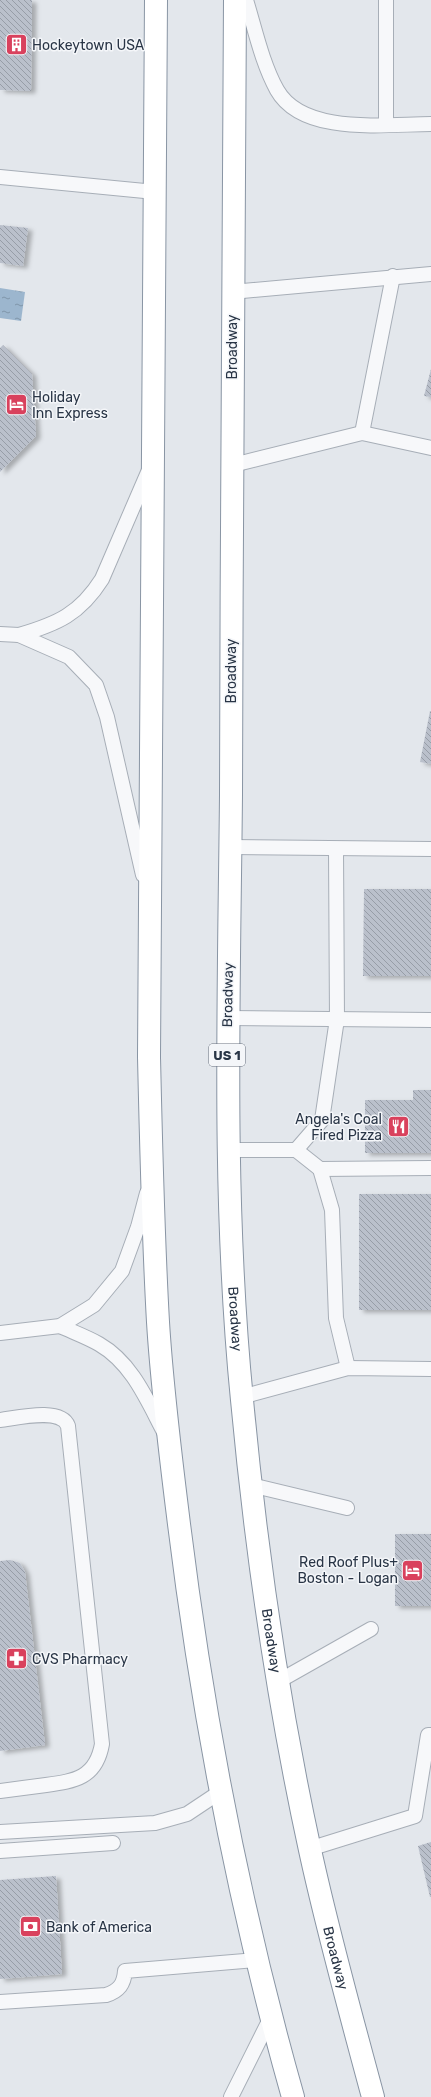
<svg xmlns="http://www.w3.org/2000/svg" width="431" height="2097" font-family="Rubik,sans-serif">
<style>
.water{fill:url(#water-ripples)}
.building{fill:url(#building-back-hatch);filter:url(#shadow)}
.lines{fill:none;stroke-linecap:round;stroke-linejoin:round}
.service-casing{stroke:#a7aeb7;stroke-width:16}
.trunk-casing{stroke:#8995a4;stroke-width:24}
.service{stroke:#f7f8fa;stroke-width:14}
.trunk{stroke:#fff;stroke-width:22}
.labels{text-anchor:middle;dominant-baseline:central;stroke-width:3;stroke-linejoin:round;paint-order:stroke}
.shield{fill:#f4f6f9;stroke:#666f7c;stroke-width:1}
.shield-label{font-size:13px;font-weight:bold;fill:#293546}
.poi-label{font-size:14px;fill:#293546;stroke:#f4f6f9;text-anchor:start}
.street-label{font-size:14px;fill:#293546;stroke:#f4f6f9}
</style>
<defs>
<pattern id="water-ripples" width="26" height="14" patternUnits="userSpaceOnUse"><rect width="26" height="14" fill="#9cb6ce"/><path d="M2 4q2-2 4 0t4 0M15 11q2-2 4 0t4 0" fill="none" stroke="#7f95a9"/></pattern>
<pattern id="building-back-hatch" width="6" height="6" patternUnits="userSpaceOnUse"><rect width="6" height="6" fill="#bac0cb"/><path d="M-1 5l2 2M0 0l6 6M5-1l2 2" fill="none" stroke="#979da7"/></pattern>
<filter id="shadow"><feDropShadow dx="4.5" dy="2.5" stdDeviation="2" flood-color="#0004"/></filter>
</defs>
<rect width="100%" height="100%" fill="#e3e7ec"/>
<polygon class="water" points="0,288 25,292 21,321 0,318"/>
<g class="building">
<polygon points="0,0 32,0 31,91 0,90"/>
<polygon points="0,225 28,228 23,266 0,263"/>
<polygon points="3,345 32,374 36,436 0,472 0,348"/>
<polygon points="431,369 431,397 424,396"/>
<polygon points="430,711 431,711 431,764 420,762"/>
<polygon points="364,889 431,889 431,976 363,976"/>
<polygon points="413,1090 431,1090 431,1153 365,1153 365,1100 413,1100"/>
<rect x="359" y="1194" width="72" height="116"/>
<rect x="395" y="1534" width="36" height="72"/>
<polygon points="10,1560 20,1563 25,1572 45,1745 0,1751 0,1561"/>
<polygon points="431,1842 431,1897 430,1897 418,1846"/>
<polygon points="56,1876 62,1974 0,1979 0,1880"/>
</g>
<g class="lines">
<defs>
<g id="service">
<path d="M246,0C255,29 262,63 277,90C303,136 386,124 431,124"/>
<polyline points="386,0 386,124"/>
<polyline points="0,177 155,192"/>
<polyline points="232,292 431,274"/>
<polyline points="362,433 393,276"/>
<polyline points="233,465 362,433 431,448"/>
<polyline points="0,634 19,635"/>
<polyline points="230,847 431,849"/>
<path d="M143,875L107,717L96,685L69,657L19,635C57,624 80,614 102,579L149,470"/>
<polyline points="227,1018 431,1020"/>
<polyline points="228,1150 296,1150 320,1169 431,1168"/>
<polyline points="296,1150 322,1120 337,1019 336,849"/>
<polyline points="320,1169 332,1210 336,1318 348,1368"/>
<path d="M60,1326C73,1332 87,1337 99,1344C132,1363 147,1400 164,1432"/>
<polyline points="0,1333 60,1326 94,1305 122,1271 138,1227 147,1193"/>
<polyline points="241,1397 348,1368 431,1369"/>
<path d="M0,1420C17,1418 61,1407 68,1426L102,1744C96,1778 75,1781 46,1785C31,1787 15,1789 0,1791"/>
<polyline points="251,1485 347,1508"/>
<polyline points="279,1681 371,1629"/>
<polyline points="0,1832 155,1823 187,1814 220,1792"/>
<polyline points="309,1849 415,1816 428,1735 431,1735"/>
<polyline points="0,1851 113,1843"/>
<path d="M0,2002L106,1995C119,1991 124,1984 125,1971L257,1960"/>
<polyline points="231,2097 271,2017"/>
</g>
<g id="trunk">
<path d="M156,0L149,1057C151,1145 153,1234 158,1322C162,1387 170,1452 178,1516C202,1713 239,1907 293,2097"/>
<path id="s1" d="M235,0C232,265 232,530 231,795C229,997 222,1199 242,1400C256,1550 278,1703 310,1850C328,1933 351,2015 373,2097"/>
</g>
</defs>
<use href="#service" class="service-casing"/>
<use href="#trunk" class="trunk-casing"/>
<use href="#service" class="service"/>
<use href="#trunk" class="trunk"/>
</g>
<defs>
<symbol id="building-square" viewBox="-11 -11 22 22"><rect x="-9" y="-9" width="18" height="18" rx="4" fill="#d9415d" stroke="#f4f6f9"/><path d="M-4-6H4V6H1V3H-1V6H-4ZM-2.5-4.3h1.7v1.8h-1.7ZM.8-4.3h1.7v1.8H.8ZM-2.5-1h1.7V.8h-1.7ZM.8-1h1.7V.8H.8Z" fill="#fff"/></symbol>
<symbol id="hotel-square" viewBox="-11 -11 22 22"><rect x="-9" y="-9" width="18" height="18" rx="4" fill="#d9415d" stroke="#f4f6f9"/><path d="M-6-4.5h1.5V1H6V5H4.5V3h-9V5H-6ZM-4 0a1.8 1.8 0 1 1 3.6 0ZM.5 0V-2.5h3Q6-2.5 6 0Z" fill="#fff"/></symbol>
<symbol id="restaurant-square" viewBox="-11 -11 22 22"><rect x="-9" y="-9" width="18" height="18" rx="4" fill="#d9415d" stroke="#f4f6f9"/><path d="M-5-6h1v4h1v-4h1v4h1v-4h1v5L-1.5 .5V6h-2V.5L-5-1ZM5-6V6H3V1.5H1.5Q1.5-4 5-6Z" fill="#fff"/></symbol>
<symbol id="pharmacy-square" viewBox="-11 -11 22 22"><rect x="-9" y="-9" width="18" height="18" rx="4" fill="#d9415d" stroke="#f4f6f9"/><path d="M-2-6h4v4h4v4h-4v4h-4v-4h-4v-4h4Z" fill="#fff"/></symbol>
<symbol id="bank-square" viewBox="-11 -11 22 22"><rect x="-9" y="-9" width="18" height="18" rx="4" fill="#d9415d" stroke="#f4f6f9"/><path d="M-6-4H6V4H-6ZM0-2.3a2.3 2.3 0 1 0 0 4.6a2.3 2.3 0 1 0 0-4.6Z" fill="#fff"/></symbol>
</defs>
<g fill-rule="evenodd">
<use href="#building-square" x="4" y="32" width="25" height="25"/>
<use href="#hotel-square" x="4" y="392" width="25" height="25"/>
<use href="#restaurant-square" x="386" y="1114" width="25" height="25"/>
<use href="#hotel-square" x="400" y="1558" width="25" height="25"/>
<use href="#pharmacy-square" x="4" y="1646" width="25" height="25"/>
<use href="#bank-square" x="18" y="1914" width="25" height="25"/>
</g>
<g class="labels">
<rect class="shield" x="209" y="1044" width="36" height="22" rx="3"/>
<g class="shield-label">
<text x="227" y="1055">US 1</text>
</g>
<g class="poi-label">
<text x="32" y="45">Hockeytown USA</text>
<text x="32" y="397">Holiday<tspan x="32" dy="16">Inn Express</tspan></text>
<text x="382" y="1119" text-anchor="end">Angela's Coal<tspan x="382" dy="16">Fired Pizza</tspan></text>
<text x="398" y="1562" text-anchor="end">Red Roof Plus+<tspan x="398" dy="16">Boston - Logan</tspan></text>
<text x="32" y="1659">CVS Pharmacy</text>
<text x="46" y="1927">Bank of America</text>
</g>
<g class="street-label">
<text transform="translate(232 347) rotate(-90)">Broadway</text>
<text transform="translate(231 671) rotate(-90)">Broadway</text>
<text transform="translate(228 995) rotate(-89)">Broadway</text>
<text stroke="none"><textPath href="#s1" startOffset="1319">Broadway</textPath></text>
<text stroke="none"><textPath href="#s1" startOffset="1643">Broadway</textPath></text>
<text stroke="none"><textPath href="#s1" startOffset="1967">Broadway</textPath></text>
</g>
</g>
</svg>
